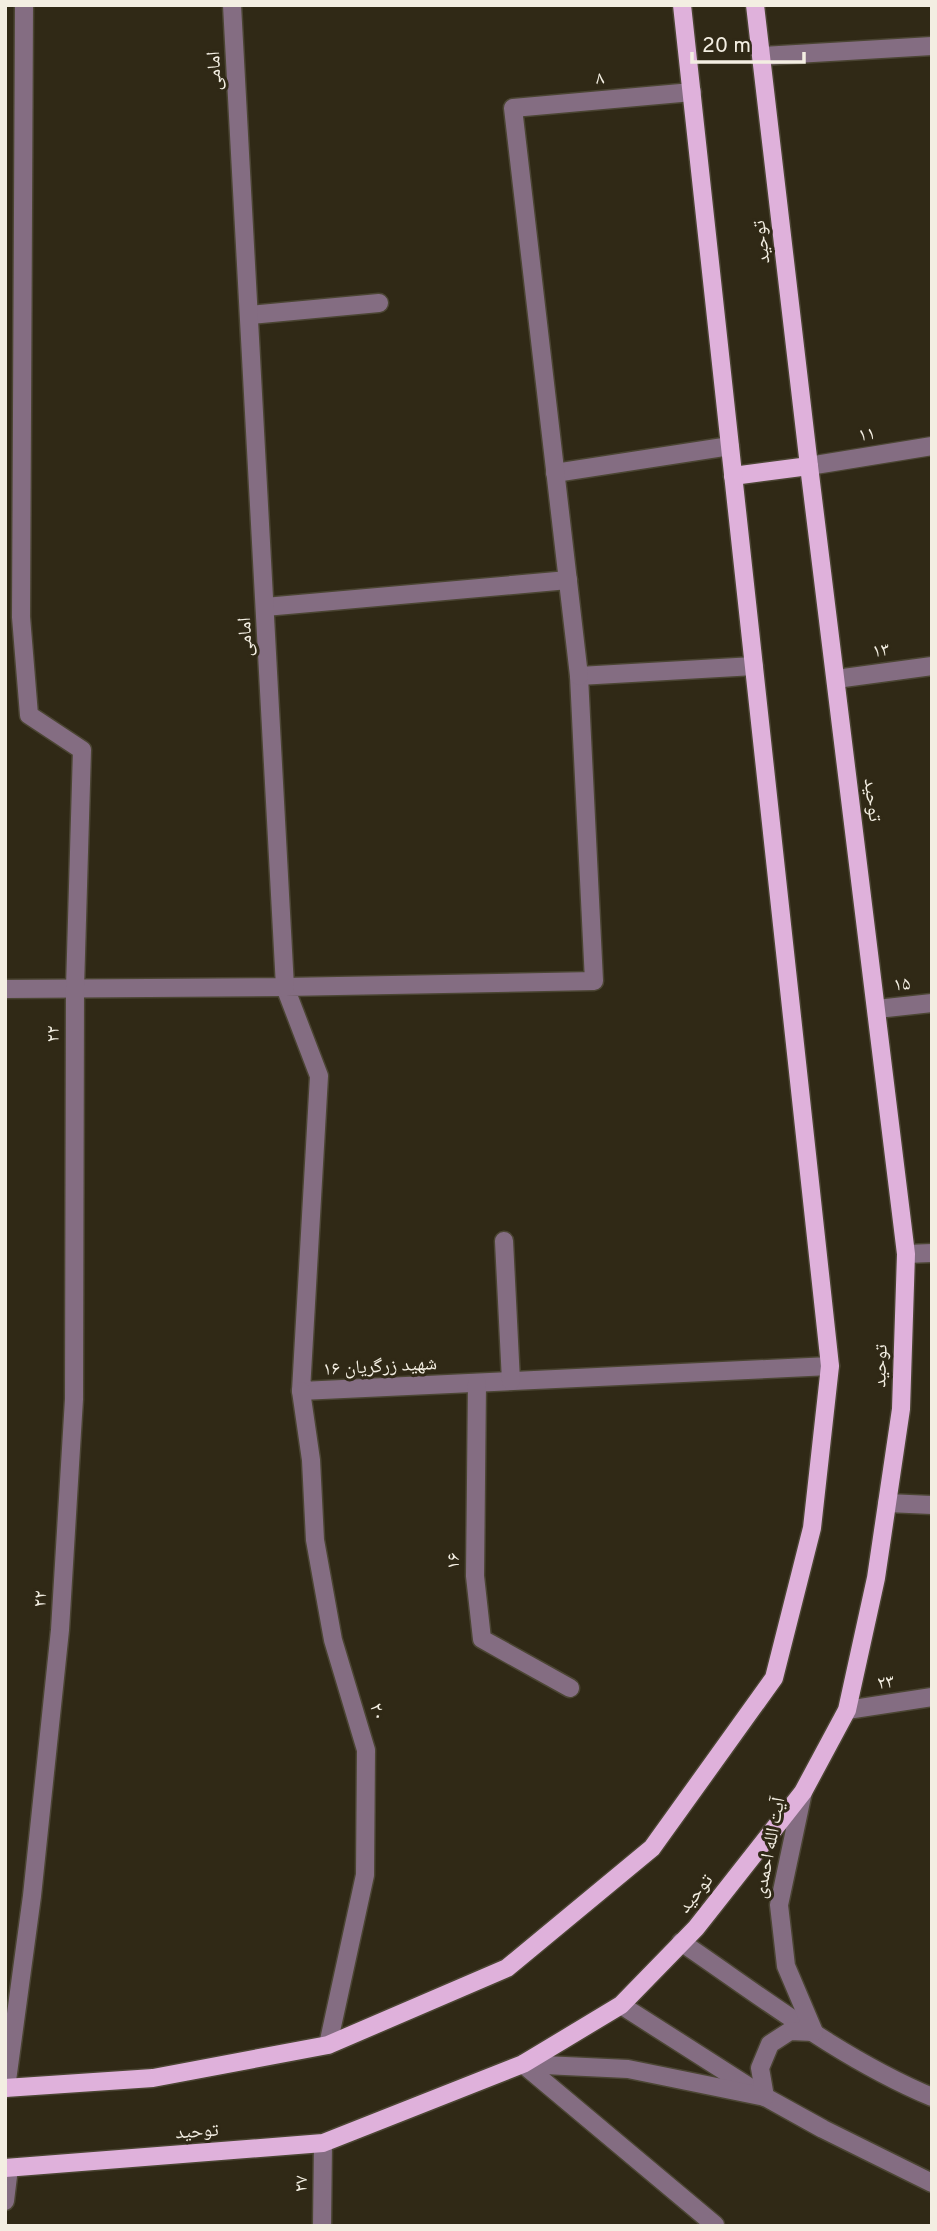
<svg xmlns="http://www.w3.org/2000/svg" width="937" height="2231" font-family="Overpass,'Noto Naskh Arabic',sans-serif">
<style>
.lines{fill:none;stroke-linecap:round;stroke-linejoin:round}
.minor-casing{stroke:#4b4533;stroke-width:21}
.major-casing{stroke:#4b4533;stroke-width:21}
.minor{stroke:#846d82;stroke-width:18}
.major{stroke:#dfb1db;stroke-width:18}
.labels{text-anchor:middle;dominant-baseline:central;stroke-width:6;stroke-linejoin:round;paint-order:stroke}
.street-label{font-size:19px;fill:#f3eee2;stroke:#302916}
</style>
<rect width="100%" height="100%" fill="#302916"/>
<g class="lines">
<defs>
<g id="minor">
<polyline points="762,56 932,46"/>
<polyline points="250,315 379,303"/>
<polyline points="809,466 932,446"/>
<polyline points="555,473 730,446"/>
<polyline points="265,607 568,580"/>
<polyline points="754,666 579,676 594,981 285,987 319,1076 301,1391 830,1366"/>
<polyline points="579,676 513,108 692,92"/>
<polyline points="836,679 932,666"/>
<polyline points="5,989 285,987 232,5"/>
<polyline points="877,1009 932,1003"/>
<polyline points="504,1241 511,1381"/>
<polyline points="906,1254 932,1253"/>
<polyline points="477,1383 475,1576 482,1639 570,1688"/>
<polyline points="301,1391 311,1460 315,1540 333,1640 366,1750 365,1875 328,2045"/>
<polyline points="887,1503 932,1505"/>
<polyline points="847,1710 932,1697"/>
<path d="M681,1942C762,1997 841,2059 932,2097"/>
<polyline points="621,2005 765,2097 823,2129 932,2183"/>
<polyline points="523,2064 628,2069 765,2097 760,2068 770,2044 790,2031 814,2032 786,1966 779,1905 803,1792"/>
<polyline points="523,2064 715,2225"/>
<polyline points="6,2088 32,1896 60,1630 74,1399 75,988 82,750 29,715 21,617 24,5"/>
<polyline points="5,2201 9,2168"/>
<polyline points="322,2226 323,2143"/>
</g>
<g id="major">
<polyline points="733,476 809,466"/>
<polyline points="5,2088 153,2078 328,2045 507,1968 652,1848 774,1678 812,1528 830,1366 682,5"/>
<polyline points="5,2168 323,2143 523,2064 621,2005 696,1928 803,1792 847,1710 876,1578 901,1409 906,1254 809,466 755,5"/>
</g>
</defs>
<use href="#minor" class="minor-casing"/>
<use href="#major" class="major-casing"/>
<use href="#minor" class="minor"/>
<use href="#major" class="major"/>
</g>
<g class="labels">
<g class="street-label">
<text transform="translate(215 71) rotate(-93)">امامی</text>
<text transform="translate(600 79) rotate(-5)">۸</text>
<text transform="translate(762 242) rotate(-97)">توحید</text>
<text transform="translate(867 435) rotate(-9)">۱۱</text>
<text transform="translate(246 637) rotate(-93)">امامی</text>
<text transform="translate(881 651) rotate(-8)">۱۳</text>
<text transform="translate(872 800) rotate(83)">توحید</text>
<text transform="translate(902 985) rotate(-6)">۱۵</text>
<text transform="translate(54 1034) rotate(-90)">۲۲</text>
<text transform="translate(881 1366) rotate(-88)">توحید</text>
<text transform="translate(380 1367) rotate(-3)">۱۶ شهید زرگریان</text>
<text transform="translate(454 1561) rotate(-90)">۱۶</text>
<text transform="translate(41 1599) rotate(-87)">۲۲</text>
<text transform="translate(886 1683) rotate(-9)">۲۳</text>
<text transform="translate(377 1712) rotate(73)">۲۰</text>
<text transform="translate(770 1848) rotate(-79)">آیت الله احمدی</text>
<text transform="translate(696 1894) rotate(-51)">توحید</text>
<text transform="translate(197 2132) rotate(-4)">توحید</text>
<text transform="translate(302 2184) rotate(-89)">۲۷</text>
</g>
</g>
<rect width="937" height="2231" fill="none" stroke="#f3eee2" stroke-width="14"/>
<path d="M692 52v10h112v-10" fill="none" stroke="#f3eee2" stroke-width="3.5"/>
<text x="702" y="52" font-size="21" fill="#f3eee2" stroke="#302916" stroke-width="5" paint-order="stroke">20 m</text>
</svg>
